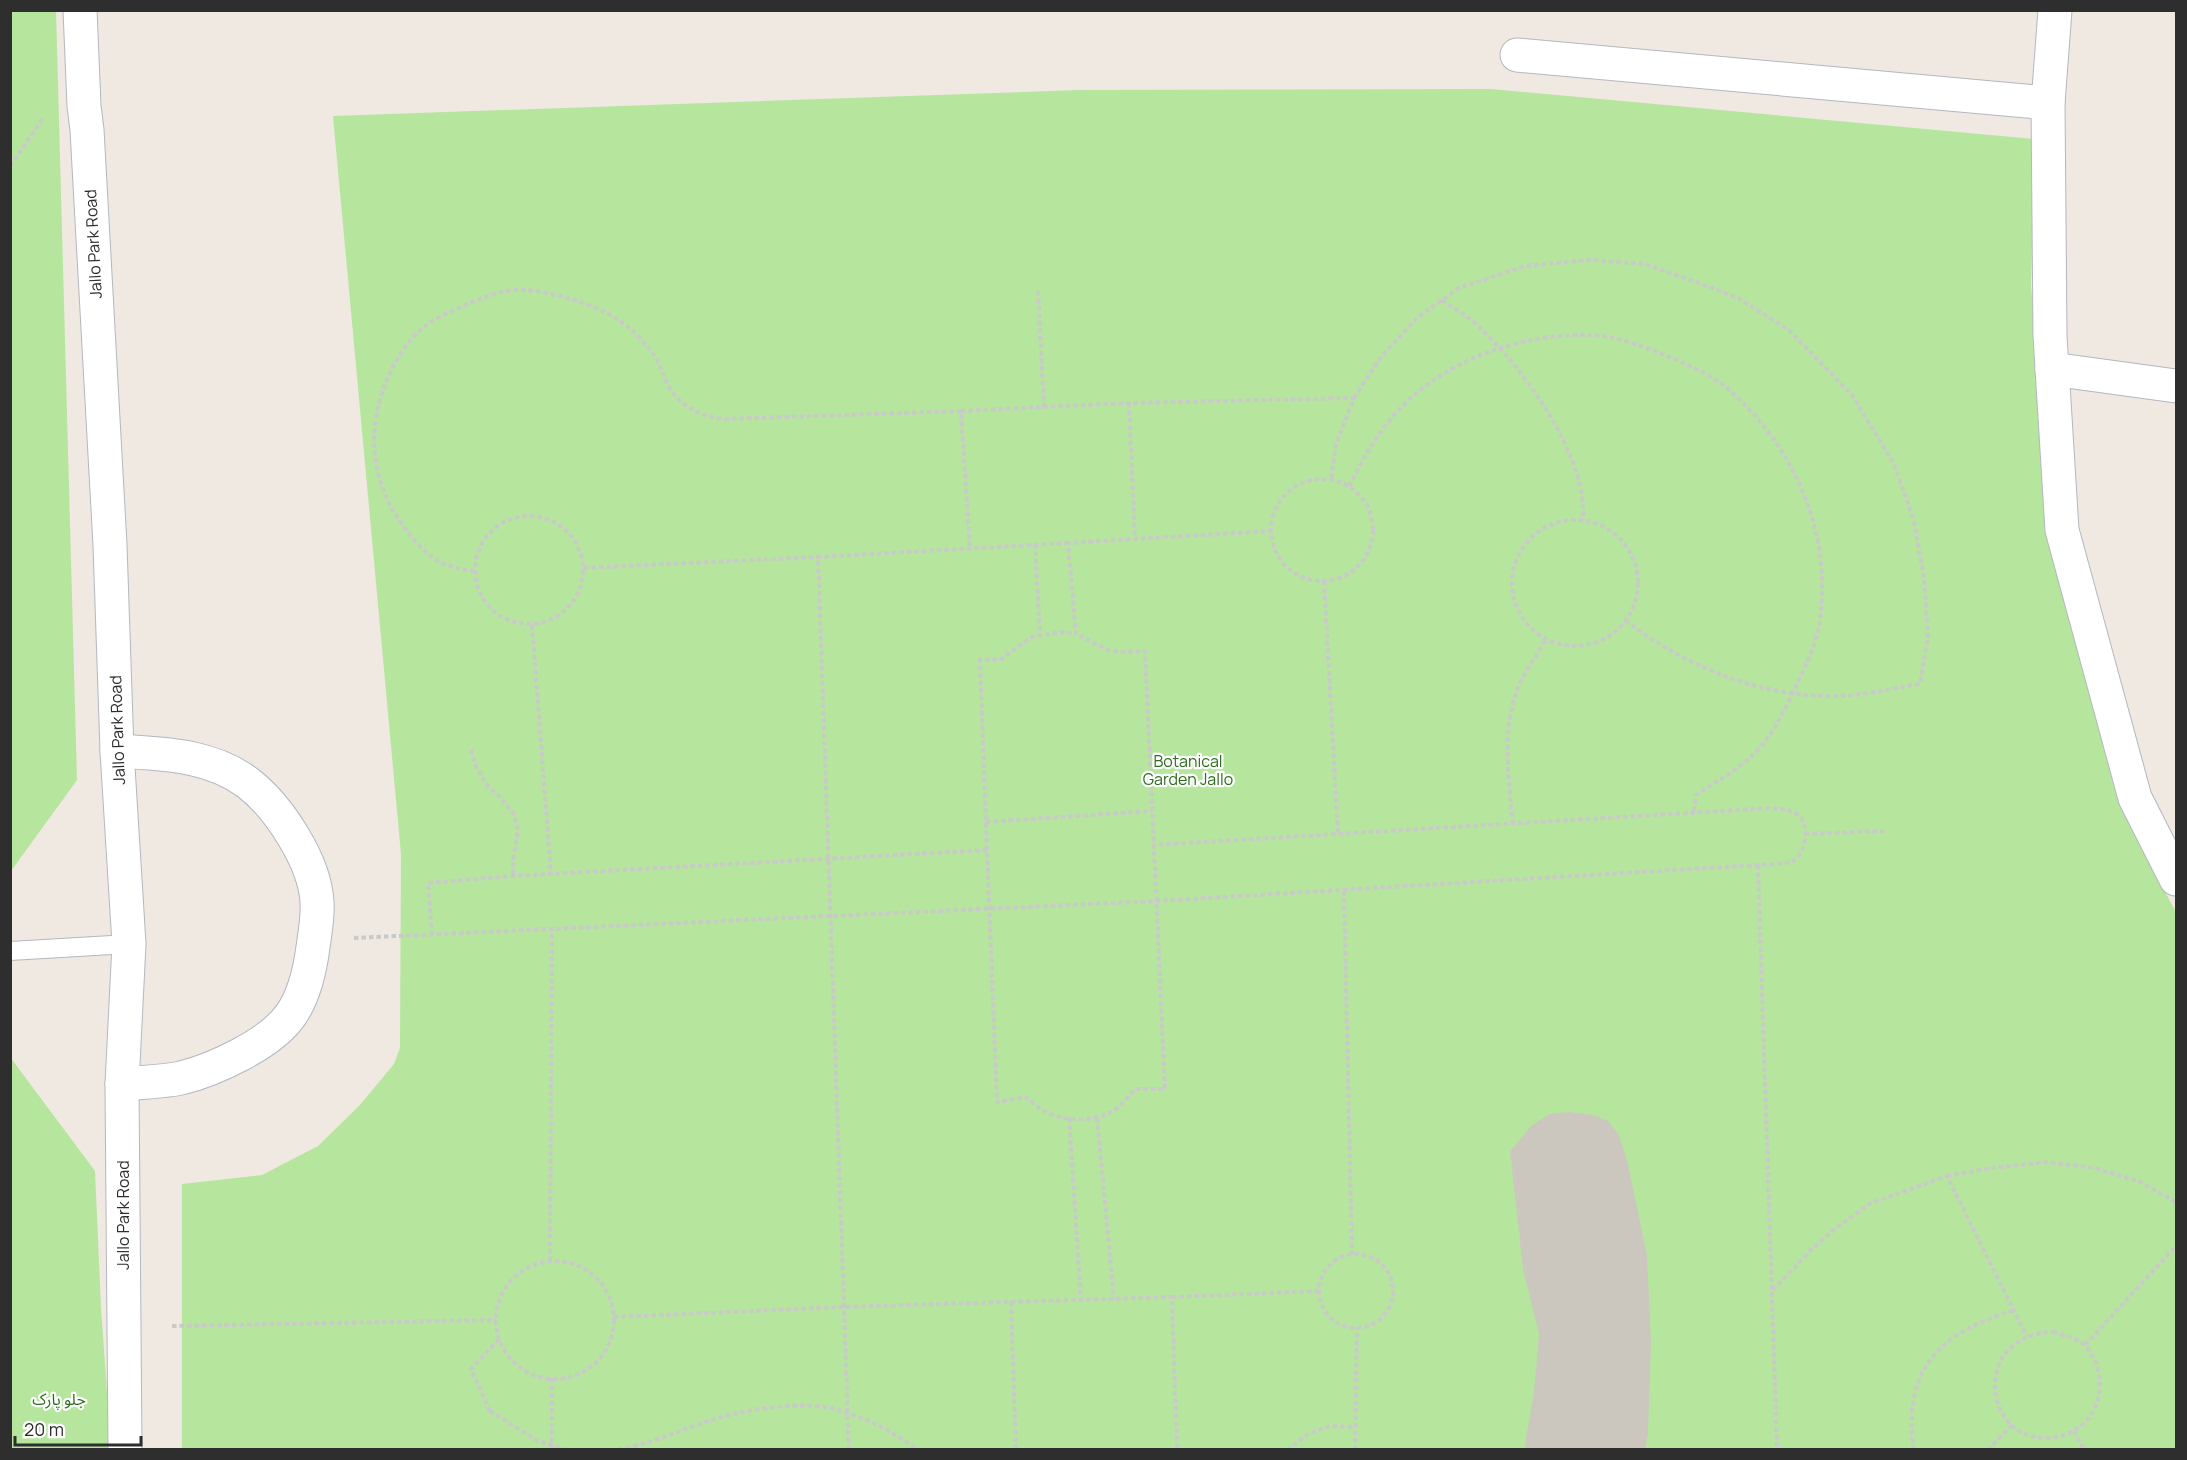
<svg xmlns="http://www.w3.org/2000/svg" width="2187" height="1460" font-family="Manrope,'Noto Sans Arabic',sans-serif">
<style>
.green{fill:#b6e59e}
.building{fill:#cbc7bf}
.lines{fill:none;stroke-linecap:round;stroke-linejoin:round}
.lane-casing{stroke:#b4b7c1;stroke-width:20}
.street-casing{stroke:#b4b7c1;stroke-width:35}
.path{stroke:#c9c9c9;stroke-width:4;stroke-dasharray:4.5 3;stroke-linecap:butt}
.lane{stroke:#fff;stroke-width:18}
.street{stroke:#fff;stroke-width:33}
.path-bridge{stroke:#c9c9c9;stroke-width:4;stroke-dasharray:4.5 3;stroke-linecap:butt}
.labels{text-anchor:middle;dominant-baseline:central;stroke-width:4.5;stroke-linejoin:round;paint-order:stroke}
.street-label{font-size:16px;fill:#2e2e2e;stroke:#fff}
.park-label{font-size:16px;fill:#2c6e1b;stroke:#fff}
</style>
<rect width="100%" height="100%" fill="#efe9e1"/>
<g class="green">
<polygon points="10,11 56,11 77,780 11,871"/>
<polygon points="1491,89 2035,139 2031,285 2045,448 2111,768 2139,844 2176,912 2176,1449 182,1449 182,1184 262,1175 318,1146 359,1106 394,1064 400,1048 401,854 333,116 1080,90"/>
<polygon points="10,1057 95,1171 101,1308 111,1449 11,1449"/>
</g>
<polygon class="building" points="1569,1112 1593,1115 1608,1121 1619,1135 1627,1160 1647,1255 1651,1343 1648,1433 1645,1450 1524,1450 1534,1391 1539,1334 1523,1269 1510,1151 1531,1126 1550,1114"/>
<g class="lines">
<defs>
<polyline id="lane" points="10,951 129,944"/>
<g id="street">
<polyline points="80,10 84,106 87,130 110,545 117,751 129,944 122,1084 125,1450"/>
<polyline points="2055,10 2048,103 2050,336 2062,530 2135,798 2176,879"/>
<polyline points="1517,55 2048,103"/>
<polyline points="2052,369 2176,386"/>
<path d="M117,751C162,754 210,754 248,783C279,807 315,862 317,902C318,917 315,933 313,947C310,970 304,997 290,1016C270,1044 214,1070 181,1078C162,1082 141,1082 122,1084"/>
</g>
</defs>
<use href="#lane" class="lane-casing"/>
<use href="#street" class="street-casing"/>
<g class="path">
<polyline points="10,166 44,117"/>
<polyline points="1038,291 1044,407"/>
<path d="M1442,300C1453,308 1466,315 1476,324C1522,366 1588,455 1583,520"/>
<path d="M1354,398L1380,358L1418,317L1459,288L1525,266L1590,260L1644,264L1702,284L1738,298L1789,330L1852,395L1894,464L1914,521L1924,578L1928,638L1920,684C1895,688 1869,694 1843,696C1764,699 1688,668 1626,621"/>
<polyline points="1129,403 1135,539"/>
<polyline points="961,411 1129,403 1354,398 1336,444 1331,480"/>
<circle cx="1322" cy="530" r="51"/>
<path d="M1349,486C1362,461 1375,437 1394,415C1441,361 1522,332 1593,335C1612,335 1646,347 1665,355C1685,364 1709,373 1727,388C1795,447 1834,535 1819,626C1815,647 1804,669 1795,688C1785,709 1775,730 1760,748C1743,767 1717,781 1696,795L1694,813"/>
<circle cx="529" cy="570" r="54"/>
<circle cx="1575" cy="583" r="63"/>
<polyline points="1035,544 1040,635"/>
<polyline points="584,568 818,557"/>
<path d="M475,571C439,567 426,556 404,527C370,482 365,425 390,373C397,359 406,343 418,332C430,320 450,312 465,305C480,299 496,292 513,290C543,288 592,303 617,319C631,327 647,344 656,358C660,365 663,375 667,383C679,407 700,416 725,419L961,411L970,549"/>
<polyline points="1324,581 1338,834"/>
<polyline points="532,625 551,875"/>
<polyline points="471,750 476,767 487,785 501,798 513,813 518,830 513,860 513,876"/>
<polyline points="986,822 1151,811"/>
<path d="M1513,824C1509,780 1501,733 1517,691C1523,673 1537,656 1546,639"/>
<polyline points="1805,834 1884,831"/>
<polyline points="987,850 980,660 1001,659 1032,637 1061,632 1076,634"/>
<polyline points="1758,865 1777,1450"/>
<polyline points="1344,891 1352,1255"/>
<path d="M432,935L428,883L513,876L987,850L997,1102L1025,1097C1032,1102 1040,1109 1048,1113C1068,1122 1097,1122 1116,1109C1123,1104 1129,1096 1135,1089H1165L1145,651L1121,652L1108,650L1076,634L1068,543L1270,531"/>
<path d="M354,938L1156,901L1758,865C1768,864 1783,865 1792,861C1806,855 1811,825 1798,815C1790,809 1780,809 1771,808L1153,845"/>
<polyline points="1069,1118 1081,1300"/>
<polyline points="1097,1118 1114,1299"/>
<polyline points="1947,1176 1991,1168 2047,1162 2094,1168 2138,1181 2176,1202"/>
<circle cx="1356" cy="1291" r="37"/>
<polyline points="550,1261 552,929"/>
<circle cx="555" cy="1320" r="59"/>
<polyline points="1773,1290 1812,1249 1836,1228 1871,1203 1947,1176 2027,1337"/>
<polyline points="1172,1297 1319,1291"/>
<polyline points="1011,1302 1016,1450"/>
<polyline points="614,1317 843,1307 1172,1297 1177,1450"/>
<polyline points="172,1326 496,1320"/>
<path d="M2053,1332C2063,1335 2079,1338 2086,1347C2104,1368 2105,1401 2085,1422C2074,1433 2060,1438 2044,1438C1981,1436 1973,1335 2053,1332Z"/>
<polyline points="2085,1345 2176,1246"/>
<polyline points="552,1378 552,1450"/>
<polyline points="490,1411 471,1369 499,1339"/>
<polyline points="2074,1431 2084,1450"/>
<polyline points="849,1450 818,557 1068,543"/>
<polyline points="1287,1450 1308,1434 1330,1426 1354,1427"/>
<polyline points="1355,1450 1357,1327"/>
<path d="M1914,1450C1902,1368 1940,1333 2014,1310"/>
<polyline points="1988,1450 2012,1425"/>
</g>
<use href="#lane" class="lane"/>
<use href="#street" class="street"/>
<g class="path-bridge">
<polyline points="490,1411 538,1441 569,1450"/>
<path d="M611,1450C645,1446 676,1432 708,1421C743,1410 794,1401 831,1408C861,1415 893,1431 918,1450"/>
</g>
</g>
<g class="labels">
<g class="street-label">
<text transform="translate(93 244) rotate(-93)">Jallo Park Road</text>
<text transform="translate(117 730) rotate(-92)">Jallo Park Road</text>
<text transform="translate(123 1215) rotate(-90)">Jallo Park Road</text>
</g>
<g class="park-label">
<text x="1188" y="761">Botanical<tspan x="1188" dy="18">Garden Jallo</tspan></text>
<text x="59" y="1399">جلو پارک</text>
</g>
</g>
<rect width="2187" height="1460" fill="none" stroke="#2e2e2e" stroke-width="24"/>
<path d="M15 1436v9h126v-9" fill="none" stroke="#2e2e2e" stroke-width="3"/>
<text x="24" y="1436" font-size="18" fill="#2e2e2e" stroke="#ffffff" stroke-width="4.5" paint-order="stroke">20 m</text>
</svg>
